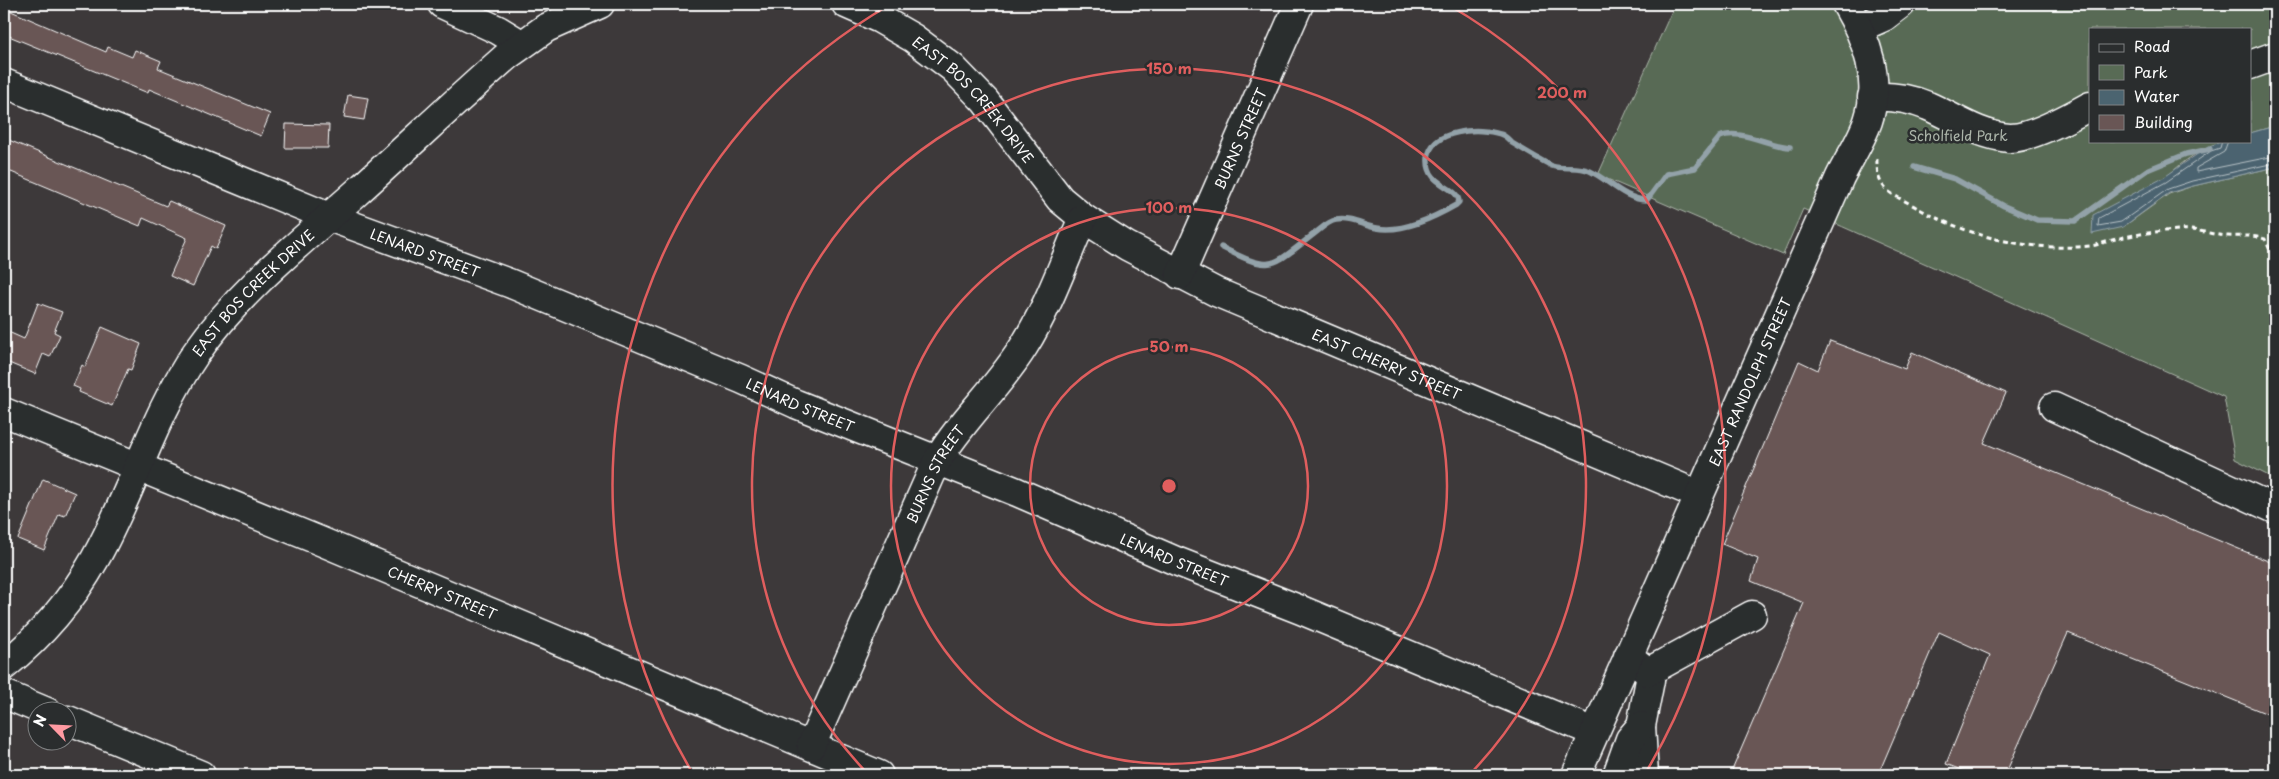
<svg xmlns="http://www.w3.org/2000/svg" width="2279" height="779" font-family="'Playpen Sans',sans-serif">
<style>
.green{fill:#586b55;stroke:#acb5aa}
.water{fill:#4b6470;stroke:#93a2a9}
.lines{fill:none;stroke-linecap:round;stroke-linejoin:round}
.shore{stroke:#b7c1c6;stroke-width:1}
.stream{stroke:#93a2a9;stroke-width:5.5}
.building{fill:#695655;stroke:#fff}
.minor-casing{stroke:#fff;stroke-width:31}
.path{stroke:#fff;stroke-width:3;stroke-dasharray:5 4;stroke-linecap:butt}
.minor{stroke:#2a2d2e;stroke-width:28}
.ring{fill:none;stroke:#e05e5e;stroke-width:2.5}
.labels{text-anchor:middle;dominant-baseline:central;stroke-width:5;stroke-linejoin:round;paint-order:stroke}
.street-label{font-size:14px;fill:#fff;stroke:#2a2d2e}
.park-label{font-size:14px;fill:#acb5aa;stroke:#2a2d2e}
.centre{fill:#e05e5e;stroke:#2a2d2e;stroke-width:2.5}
.ring-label{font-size:15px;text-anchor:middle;font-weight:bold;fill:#e05e5e;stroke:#2a2d2e;stroke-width:5;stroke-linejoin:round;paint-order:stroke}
</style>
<rect width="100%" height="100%" fill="#3d393a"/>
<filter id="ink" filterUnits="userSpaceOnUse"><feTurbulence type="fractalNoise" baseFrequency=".02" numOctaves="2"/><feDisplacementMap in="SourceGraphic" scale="10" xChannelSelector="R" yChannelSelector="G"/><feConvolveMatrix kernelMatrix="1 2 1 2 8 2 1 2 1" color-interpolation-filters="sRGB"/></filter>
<g filter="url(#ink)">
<path class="green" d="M1675,4H2275V126L2250,133V29H2090V141H2224C2179,155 2152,192 2123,227L2169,194L2193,186L2275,167V479L2235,459L2224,397L1803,209L1783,255L1598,175Z"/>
<polygon class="water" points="2275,126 2275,167 2193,186 2169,193 2123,227 2092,234 2093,215 2163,178 2209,146 2224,141 2250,141 2250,133"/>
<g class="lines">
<g class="shore">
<polyline points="2222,141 2220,148 2211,151 2166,182 2099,218 2098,226 2121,222 2168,189 2192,181 2275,163"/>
<polyline points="2228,141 2224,152 2196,168 2196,172 2275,156"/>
</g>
<g class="stream">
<polyline points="1914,167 1955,179 2004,206 2037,220 2075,221 2147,170 2186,154 2210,149"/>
<path d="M1221,247C1273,273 1270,268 1314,234C1321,229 1328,221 1336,220C1350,217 1364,226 1377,228C1402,233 1435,217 1456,205L1459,202C1458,185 1426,187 1428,158C1431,129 1480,127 1500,134C1505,135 1508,139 1512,143C1522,149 1542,161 1552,166C1564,170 1578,165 1590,171C1609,180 1625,200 1647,200L1666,174L1695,168L1720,137C1739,128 1769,146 1790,147"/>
</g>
</g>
<g class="building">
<polygon points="4,8 106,52 108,47 132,57 135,50 161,61 158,68 270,114 261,136 149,89 148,93 4,34"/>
<polygon points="348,95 368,98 364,120 344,117"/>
<polygon points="286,124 329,125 328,148 285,148"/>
<polygon points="4,138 166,206 169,201 226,226 216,249 211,246 193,286 170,276 187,238 143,218 140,226 4,169"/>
<polygon points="38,303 62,312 54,332 60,335 50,357 43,354 35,374 4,361 4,330 24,339"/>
<polygon points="102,327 141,344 131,370 128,369 112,406 79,392 80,389 73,386 82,365 85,367"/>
<polygon points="1830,341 1905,369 1912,352 2006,393 1984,443 2275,564 2275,717 2068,633 2005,775 1974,775 1946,764 1990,655 1939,632 1878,775 1730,775 1804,603 1751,581 1758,559 1722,544 1799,361 1818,370"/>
<polygon points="43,479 75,493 65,516 59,514 44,550 18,539"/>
</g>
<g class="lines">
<defs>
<g id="minor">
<polyline points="442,4 498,30 521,44"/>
<path id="s1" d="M846,4L880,19L913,38L953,68L985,101L1060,199L1083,218L1127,246L1216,292L1699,495"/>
<polyline points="1859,28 1884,17 1901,4"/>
<polyline points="2250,65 2275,56"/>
<path id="s2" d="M4,83L329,217L509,283L741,379L796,404L1017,492L1176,561L1301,610L1594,732"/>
<path d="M1872,97C1890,96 1911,99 1928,106C1955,118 1978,135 2009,138C2029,139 2072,116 2090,106"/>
<path id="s3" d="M1180,275L1299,4"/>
<polyline points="2054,407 2275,509"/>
<path id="s4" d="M4,412L320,541L879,775"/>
<polyline points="1628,656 1648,672 1650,680 1641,726 1644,775"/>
<path id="s5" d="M4,666C40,637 72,600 95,559C133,492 152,417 196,353C239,291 300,243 356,193C407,147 457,100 508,55L546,28L600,4"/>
<polyline points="1648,672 1752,615"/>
<polyline points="4,694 47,712"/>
<polyline points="68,720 201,775"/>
<path id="s6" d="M811,746L937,461C962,419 999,387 1024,346C1048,308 1065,259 1083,218"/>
<path id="s7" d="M1576,775L1840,177C1849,159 1861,141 1868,121C1882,80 1867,40 1846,4"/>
<polyline points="1617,775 1630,739 1641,726"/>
</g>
</defs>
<use href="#minor" class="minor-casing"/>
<path class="path" d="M1877,159C1876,191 1891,193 1916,207C1968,237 2031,252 2090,246C2099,245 2107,241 2116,239C2136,234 2159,231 2180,230C2195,228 2212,235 2228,236C2244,237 2249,234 2265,239L2275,261"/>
<use href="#minor" class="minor"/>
</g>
</g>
<g class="ring">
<circle cx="1169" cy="486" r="139"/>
<circle cx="1169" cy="486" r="278"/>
<path d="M867 773A417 417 0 1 1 1471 773"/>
<path d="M692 772A556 556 0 0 1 891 4M1447 4A556 556 0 0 1 1646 772"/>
</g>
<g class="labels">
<g class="street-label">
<text stroke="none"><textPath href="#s1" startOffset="162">EAST BOS CREEK DRIVE</textPath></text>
<text stroke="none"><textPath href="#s3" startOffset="149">BURNS STREET</textPath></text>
<text stroke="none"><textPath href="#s2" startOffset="454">LENARD STREET</textPath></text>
<text stroke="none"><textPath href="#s5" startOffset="454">EAST BOS CREEK DRIVE</textPath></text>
<text stroke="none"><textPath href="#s1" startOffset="662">EAST CHERRY STREET</textPath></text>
<text stroke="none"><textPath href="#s7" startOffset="430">EAST RANDOLPH STREET</textPath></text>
<text stroke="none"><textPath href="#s2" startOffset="859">LENARD STREET</textPath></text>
<text stroke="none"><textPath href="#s6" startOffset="299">BURNS STREET</textPath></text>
<text stroke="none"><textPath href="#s2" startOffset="1264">LENARD STREET</textPath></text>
<text stroke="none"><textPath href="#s4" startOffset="474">CHERRY STREET</textPath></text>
</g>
<g class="park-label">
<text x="1958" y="135">Scholfield Park</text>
</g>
</g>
<circle cx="1169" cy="486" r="8" class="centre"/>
<g class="ring-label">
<text x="1169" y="74">150 m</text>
<text x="1562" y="98">200 m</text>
<text x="1169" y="213">100 m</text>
<text x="1169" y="352">50 m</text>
</g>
<rect width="2279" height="779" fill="none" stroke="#2a2d2e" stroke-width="20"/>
<rect x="10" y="10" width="2259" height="759" fill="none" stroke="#fff" stroke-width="2" filter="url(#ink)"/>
<rect x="2089" y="28" width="162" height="115" fill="#2a2d2e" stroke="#7f8182"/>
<rect x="2099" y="44" width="25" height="8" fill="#2a2d2e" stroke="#7f8182"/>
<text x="2134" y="52" font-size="15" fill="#ffffff">Road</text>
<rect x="2099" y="65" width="25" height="15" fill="#586b55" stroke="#7f8182"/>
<text x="2134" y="78" font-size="15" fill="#ffffff">Park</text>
<rect x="2099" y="90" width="25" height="15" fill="#4b6470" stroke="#7f8182"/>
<text x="2134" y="102" font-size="15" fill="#ffffff">Water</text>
<rect x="2099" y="115" width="25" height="15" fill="#695655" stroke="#7f8182"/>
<text x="2134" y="128" font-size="15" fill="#ffffff">Building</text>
<g transform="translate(52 726) rotate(294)"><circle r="24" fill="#2a2d2e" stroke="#7f8182"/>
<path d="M0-4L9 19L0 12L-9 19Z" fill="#ff9aa2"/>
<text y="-8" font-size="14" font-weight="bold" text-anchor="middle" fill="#ffffff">N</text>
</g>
</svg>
